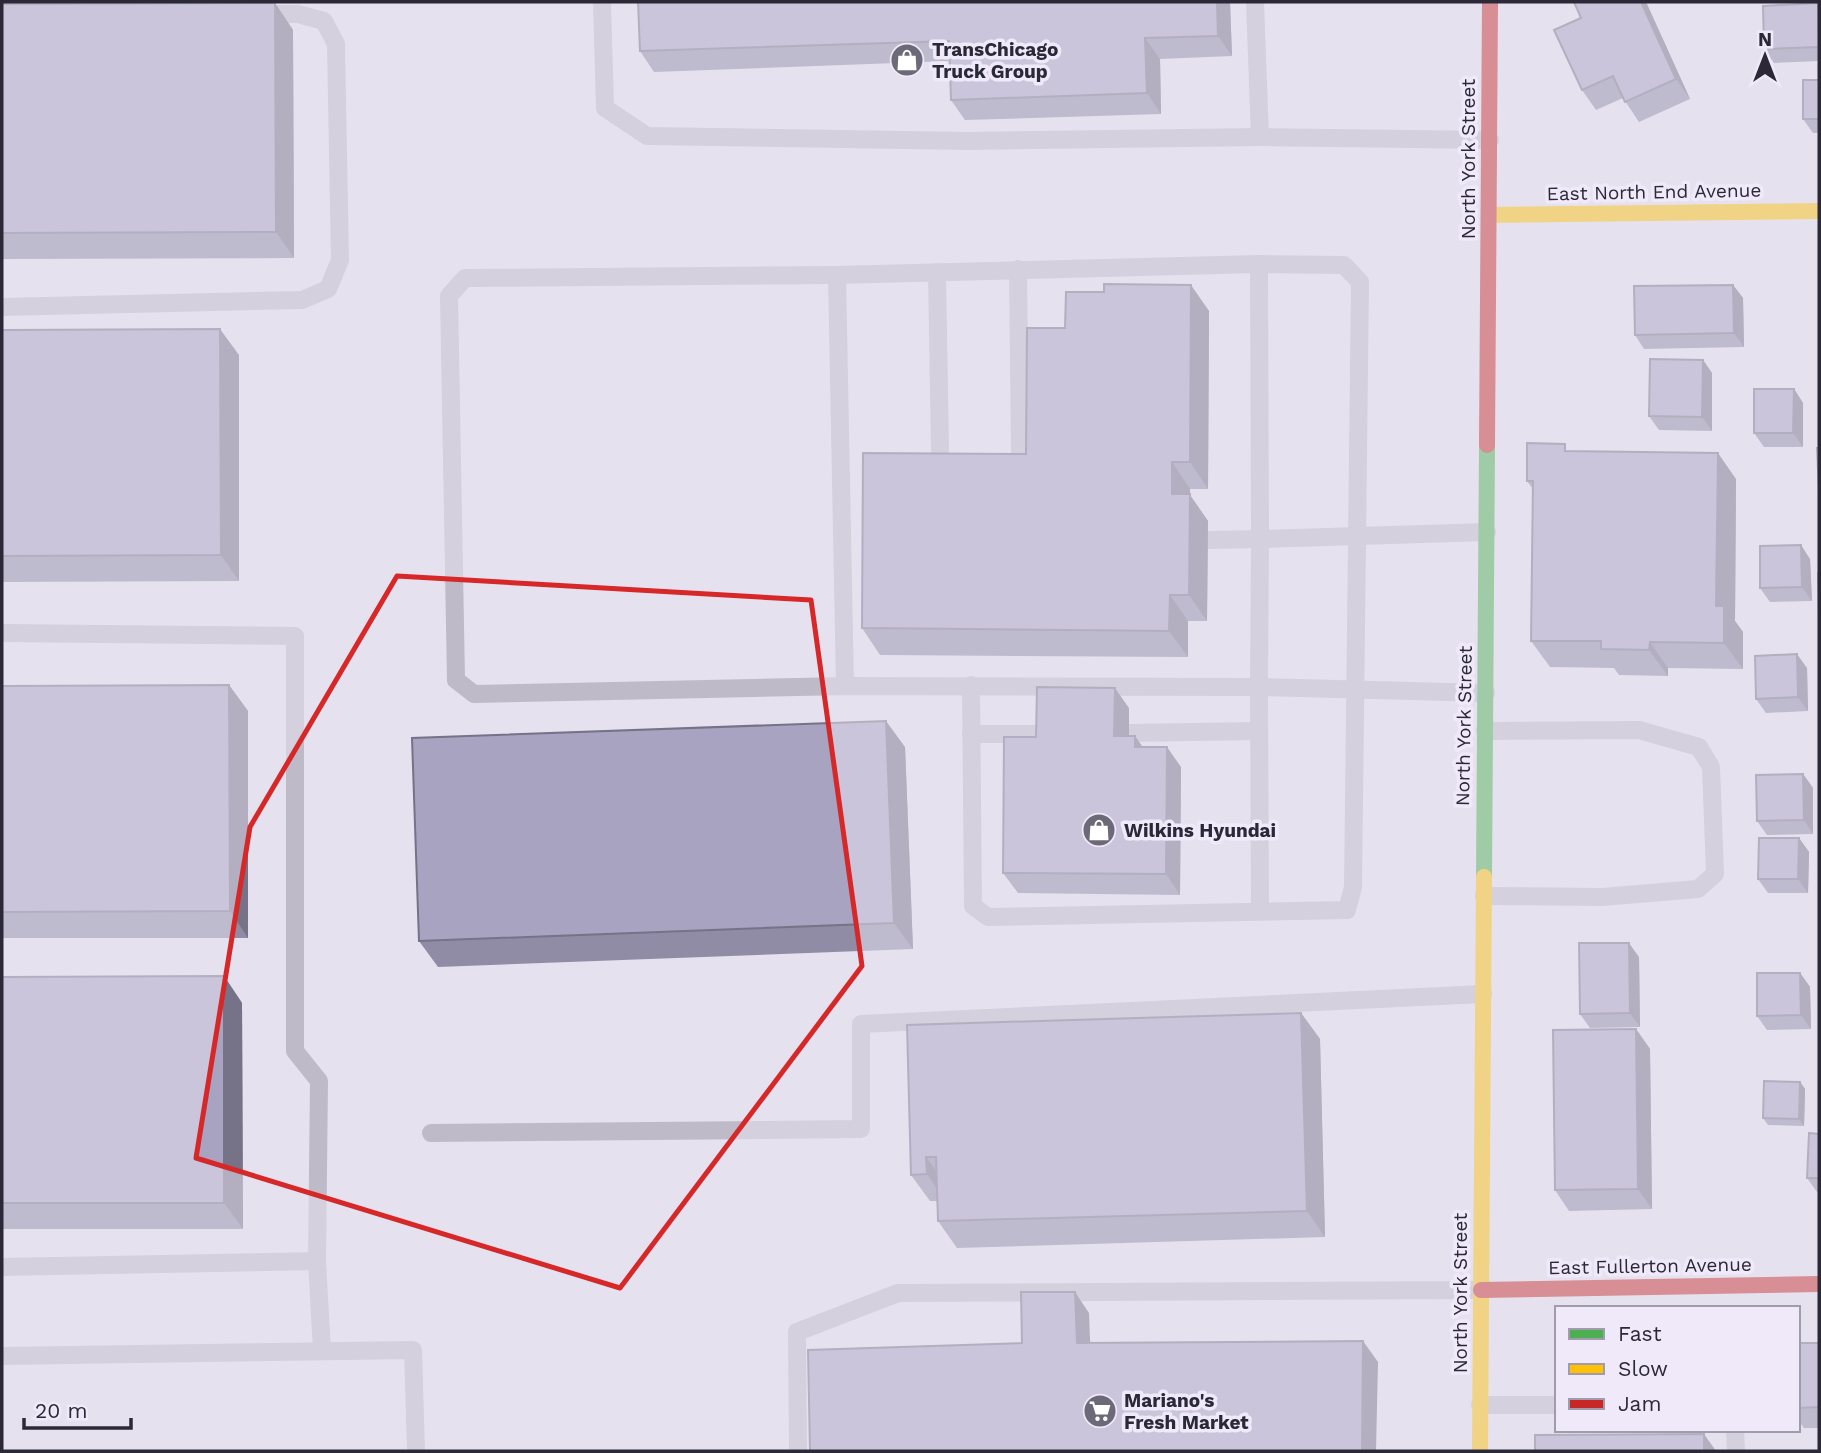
<svg xmlns="http://www.w3.org/2000/svg" width="1821" height="1453" font-family="'Work Sans',sans-serif">
<style>
.lines{fill:none;stroke-linecap:round;stroke-linejoin:round}
.lane{stroke:#bfbac7;stroke-width:18}
.fast{stroke:#4caf50;stroke-width:16}
.slow{stroke:#ffc107;stroke-width:16}
.jam{stroke:#c62828;stroke-width:16}
.wall{fill:#908ca6}
.shaded-wall{fill:#767287}
.building{fill:#a8a3c1;stroke:#767287;stroke-width:2}
.marked{fill:none;stroke:#d62828;stroke-width:5;stroke-linejoin:round}
.labels{text-anchor:middle;dominant-baseline:central;stroke-width:7;stroke-linejoin:round;paint-order:stroke}
.poi-label{font-size:19px;font-weight:bold;fill:#2b2838;stroke:#f0e9fa;text-anchor:start}
.street-label{font-size:19px;fill:#2b2838;stroke:#f0e9fa}
</style>
<rect width="100%" height="100%" fill="#e6e1ee"/>
<g class="lines">
<g class="lane">
<polyline points="602,2 605,108 647,136 968,141 1260,137"/>
<polyline points="1255,2 1260,137 1490,140"/>
<polyline points="1018,269 1020,454"/>
<polyline points="937,272 940,451"/>
<polyline points="837,275 845,686"/>
<polyline points="2,307 302,300 328,289 340,260 336,44 324,21 298,14 261,14"/>
<polyline points="1208,540 1260,539 1259,264 837,275 465,278 449,296 456,680 474,694 845,686 1259,687 1260,910"/>
<polyline points="2,633 295,636 295,1051 319,1081 317,1261"/>
<polyline points="971,685 973,906 988,917 1347,910 1353,887 1360,282 1344,265 1259,264"/>
<polyline points="1486,693 1259,687 1260,539 1487,532"/>
<polyline points="1129,733 1259,731"/>
<polyline points="971,734 1055,734"/>
<polyline points="1484,896 1602,897 1698,889 1715,874 1711,767 1699,747 1639,730 1485,731"/>
<polyline points="431,1133 861,1129 861,1024 1483,994"/>
<polyline points="2,1267 317,1261 322,1351"/>
<polyline points="2,1356 413,1350 416,1451"/>
<polyline points="1480,1405 1557,1405"/>
<polyline points="1735,1430 1736,1451"/>
<polyline points="798,1451 797,1332 898,1293 1481,1290"/>
</g>
<polyline class="fast" points="1484,877 1487,445"/>
<g class="slow">
<polyline points="1489,215 1819,211"/>
<polyline points="1480,1451 1484,877"/>
</g>
<g class="jam">
<polyline points="1487,445 1490,2"/>
<polyline points="1481,1290 1819,1284"/>
</g>
</g>
<g class="wall">
<polygon points="1230,2 1232,56 1160,59 1161,114 965,120 951,100 950,61 654,72 640,51"/>
<polygon points="1646,2 1690,99 1639,122 1623,98 1596,110 1582,90"/>
<polygon points="275,3 293,30 294,258 2,259 2,4"/>
<polygon points="1819,5 1819,61 1774,63 1764,49"/>
<polygon points="1819,80 1819,133 1813,133 1803,119"/>
<polygon points="1733,285 1743,298 1744,347 1644,349 1635,335"/>
<polygon points="1209,311 1208,489 1190,489 1190,495 1208,521 1207,621 1188,621 1188,657 880,655 862,628 1026,454 1065,328"/>
<polygon points="2,330 239,355 239,581 2,582"/>
<polygon points="1703,360 1712,373 1712,431 1659,430 1649,416"/>
<polygon points="1794,389 1803,403 1803,447 1764,447 1754,433"/>
<polygon points="1570,451 1736,479 1735,621 1743,632 1743,669 1668,668 1668,676 1619,675 1614,668 1550,667 1531,641 1533,489 1527,481"/>
<polygon points="1810,559 1812,601 1770,602 1760,588"/>
<polygon points="1807,668 1808,711 1766,713 1756,699"/>
<polygon points="229,685 248,711 248,938 2,938 2,686"/>
<polygon points="1129,708 1129,736 1135,736 1142,747 1181,767 1180,895 1018,893 1003,873 1036,737"/>
<polygon points="905,747 913,949 438,967 419,941"/>
<polygon points="1803,774 1813,788 1813,834 1767,835 1757,821"/>
<polygon points="1799,838 1809,852 1808,893 1768,893 1758,879"/>
<polygon points="1639,957 1640,1027 1590,1028 1580,1014"/>
<polygon points="1800,973 1810,987 1811,1029 1767,1030 1757,1016"/>
<polygon points="224,976 242,1003 243,1229 2,1229 2,977"/>
<polygon points="1301,1013 1320,1039 1325,1237 957,1248 938,1221 938,1201 930,1201 911,1175 907,1025"/>
<polygon points="1636,1029 1650,1049 1652,1209 1569,1211 1555,1190"/>
<polygon points="1800,1082 1805,1089 1804,1126 1768,1125 1763,1118"/>
<polygon points="1819,1134 1819,1192 1817,1192 1807,1178"/>
<polygon points="1798,1343 1819,1343 1819,1428 1804,1428 1798,1420"/>
</g>
<g class="shaded-wall">
<polygon points="1217,2 1230,2 1232,56 1218,36"/>
<polygon points="1641,2 1646,2 1690,99 1676,79"/>
<polygon points="275,3 293,30 294,258 276,232"/>
<polygon points="1145,38 1160,59 1161,114 1147,93"/>
<polygon points="1191,285 1209,311 1208,489 1190,462"/>
<polygon points="1733,285 1743,298 1744,347 1734,333"/>
<polygon points="220,329 239,355 239,581 221,555"/>
<polygon points="1703,360 1712,373 1712,431 1702,417"/>
<polygon points="1794,389 1803,403 1803,447 1793,433"/>
<polygon points="1718,453 1736,479 1735,621 1743,632 1743,669 1724,643 1716,606"/>
<polygon points="1172,462 1190,489 1190,495 1208,521 1207,621 1189,595 1172,494"/>
<polygon points="1801,545 1810,559 1812,601 1802,587"/>
<polygon points="1170,595 1188,621 1188,657 1169,631"/>
<polygon points="1650,642 1668,668 1668,676 1649,650"/>
<polygon points="1797,654 1807,668 1808,711 1798,697"/>
<polygon points="229,685 248,711 248,938 230,911"/>
<polygon points="1115,688 1129,708 1129,756 1114,736"/>
<polygon points="886,721 905,747 913,949 894,923"/>
<polygon points="1135,736 1149,756 1135,747"/>
<polygon points="1167,747 1181,767 1180,895 1166,874"/>
<polygon points="1803,774 1813,788 1813,834 1804,820"/>
<polygon points="1799,838 1809,852 1808,893 1798,879"/>
<polygon points="1629,943 1639,957 1640,1027 1630,1013"/>
<polygon points="1800,973 1810,987 1811,1029 1801,1015"/>
<polygon points="224,976 242,1003 243,1229 224,1203"/>
<polygon points="1301,1013 1320,1039 1325,1237 1307,1211"/>
<polygon points="1636,1029 1650,1049 1652,1209 1638,1189"/>
<polygon points="1800,1082 1805,1089 1804,1126 1799,1119"/>
<polygon points="926,1157 945,1183 945,1201 927,1174"/>
<polygon points="1075,1292 1089,1313 1091,1364 1077,1343"/>
<polygon points="1363,1341 1378,1362 1376,1451 1362,1451"/>
<polygon points="1704,1434 1716,1451 1704,1451"/>
</g>
<g class="building">
<polygon points="638,2 1217,2 1218,36 1145,38 1147,93 951,100 949,41 640,51"/>
<polygon points="1574,2 1641,2 1676,79 1625,102 1613,76 1582,90 1554,30 1581,18"/>
<polygon points="275,3 276,232 2,233 2,4"/>
<polygon points="1818,3 1819,47 1764,49 1763,6"/>
<rect x="1803" y="80" width="16" height="39"/>
<polygon points="1104,284 1191,285 1190,462 1172,462 1172,494 1190,494 1189,595 1170,595 1169,631 862,628 863,453 1026,454 1027,328 1065,328 1066,292 1104,292"/>
<polygon points="1733,285 1734,333 1635,335 1634,286"/>
<polygon points="220,329 221,555 2,556 2,330"/>
<polygon points="1650,359 1703,360 1702,417 1649,416"/>
<polygon points="1754,389 1794,389 1793,433 1754,433"/>
<polygon points="1527,443 1565,444 1565,451 1718,453 1716,606 1724,606 1724,643 1650,642 1649,650 1601,649 1601,641 1531,641 1533,481 1527,481"/>
<polygon points="1817,448 1819,448 1819,493"/>
<polygon points="1801,545 1802,587 1760,588 1760,546"/>
<polygon points="1818,573 1819,573 1819,619"/>
<polygon points="1797,654 1798,697 1756,699 1755,656"/>
<polygon points="229,685 230,911 2,912 2,686"/>
<polygon points="1037,687 1115,688 1114,736 1135,736 1135,747 1167,747 1166,874 1003,873 1004,737 1036,737"/>
<polygon points="886,721 894,923 419,941 412,738"/>
<polygon points="1803,774 1804,820 1757,821 1756,775"/>
<polygon points="1759,838 1799,838 1798,879 1758,879"/>
<polygon points="1579,943 1629,943 1630,1013 1580,1014"/>
<polygon points="1757,973 1800,973 1801,1015 1757,1016"/>
<polygon points="224,976 224,1203 2,1203 2,977"/>
<polygon points="1301,1013 1307,1211 938,1221 936,1157 926,1157 927,1174 911,1175 907,1025"/>
<polygon points="1636,1029 1638,1189 1555,1190 1553,1030"/>
<polygon points="1764,1081 1800,1082 1799,1119 1763,1118"/>
<polygon points="1809,1133 1819,1134 1819,1178 1807,1178"/>
<polygon points="1021,1292 1075,1292 1077,1343 1363,1341 1362,1451 810,1451 808,1350 1022,1343"/>
<polygon points="1798,1343 1819,1343 1819,1407 1798,1408"/>
<polygon points="1704,1434 1704,1451 1535,1451 1535,1435"/>
</g>
<path d="M0 0H1821V1453H0ZM397,576L811,600L862,966L620,1288L196,1158L250,827Z" fill="#e6e1ee" fill-opacity=".55" fill-rule="evenodd"/>
<path class="marked" d="M397,576L811,600L862,966L620,1288L196,1158L250,827Z"/>
<defs>
<symbol id="shop-disc" viewBox="-11 -11 22 22"><circle r="9.5" fill="#6c6978" stroke="#f0e9fa"/><path d="M-5-2.5h2.3a2.7 3.5 0 0 1 5.4 0H5L5.5 6h-11ZM-1.5-2.5h3a1.5 2.3 0 0 0-3 0Z" fill="#fff"/></symbol>
<symbol id="supermarket-disc" viewBox="-11 -11 22 22"><circle r="9.5" fill="#6c6978" stroke="#f0e9fa"/><path d="M-6-5.5h2.5l.6 2H6L4.5 2H-2.5L-4.4-4H-6ZM-1.5 3.2a1.3 1.3 0 1 0 .1 0ZM3 3.2a1.3 1.3 0 1 0 .1 0Z" fill="#fff"/></symbol>
</defs>
<g fill-rule="evenodd">
<use href="#shop-disc" x="888" y="41" width="38" height="38"/>
<use href="#shop-disc" x="1080" y="811" width="38" height="38"/>
<use href="#supermarket-disc" x="1081" y="1392" width="38" height="38"/>
</g>
<g class="labels">
<g class="poi-label">
<text x="932" y="49">TransChicago<tspan x="932" dy="22">Truck Group</tspan></text>
<text x="1124" y="830">Wilkins Hyundai</text>
<text x="1124" y="1400">Mariano's<tspan x="1124" dy="22">Fresh Market</tspan></text>
</g>
<g class="street-label">
<text transform="translate(1468 159) rotate(-90)">North York Street</text>
<text transform="translate(1654 192) rotate(-1)">East North End Avenue</text>
<text transform="translate(1464 726) rotate(-89)">North York Street</text>
<text transform="translate(1650 1266) rotate(-1)">East Fullerton Avenue</text>
<text transform="translate(1460 1293) rotate(-90)">North York Street</text>
</g>
</g>
<rect width="1821" height="1453" fill="none" stroke="#2b2838" stroke-width="7"/>
<rect x="1555" y="1306" width="245" height="126" fill="#f0e9fa" stroke="#a19cac" stroke-width="2"/>
<rect x="1569" y="1329" width="35" height="10" fill="#4caf50" stroke="#a19cac" stroke-width="2"/>
<text x="1618" y="1341" font-size="21" fill="#2b2838">Fast</text>
<rect x="1569" y="1364" width="35" height="10" fill="#ffc107" stroke="#a19cac" stroke-width="2"/>
<text x="1618" y="1376" font-size="21" fill="#2b2838">Slow</text>
<rect x="1569" y="1399" width="35" height="10" fill="#c62828" stroke="#a19cac" stroke-width="2"/>
<text x="1618" y="1411" font-size="21" fill="#2b2838">Jam</text>
<g transform="translate(1765 56)" stroke="#f0e9fa" stroke-width="5" paint-order="stroke">
<path d="M0-5L12 26L0 18L-12 26Z" fill="#2b2838"/>
<text y="-10" font-size="19" font-weight="bold" text-anchor="middle" fill="#2b2838">N</text>
</g>
<path d="M24 1418v10h107v-10" fill="none" stroke="#2b2838" stroke-width="3.5"/>
<text x="35" y="1418" font-size="21" fill="#2b2838" stroke="#f0e9fa" stroke-width="5" paint-order="stroke">20 m</text>
</svg>
